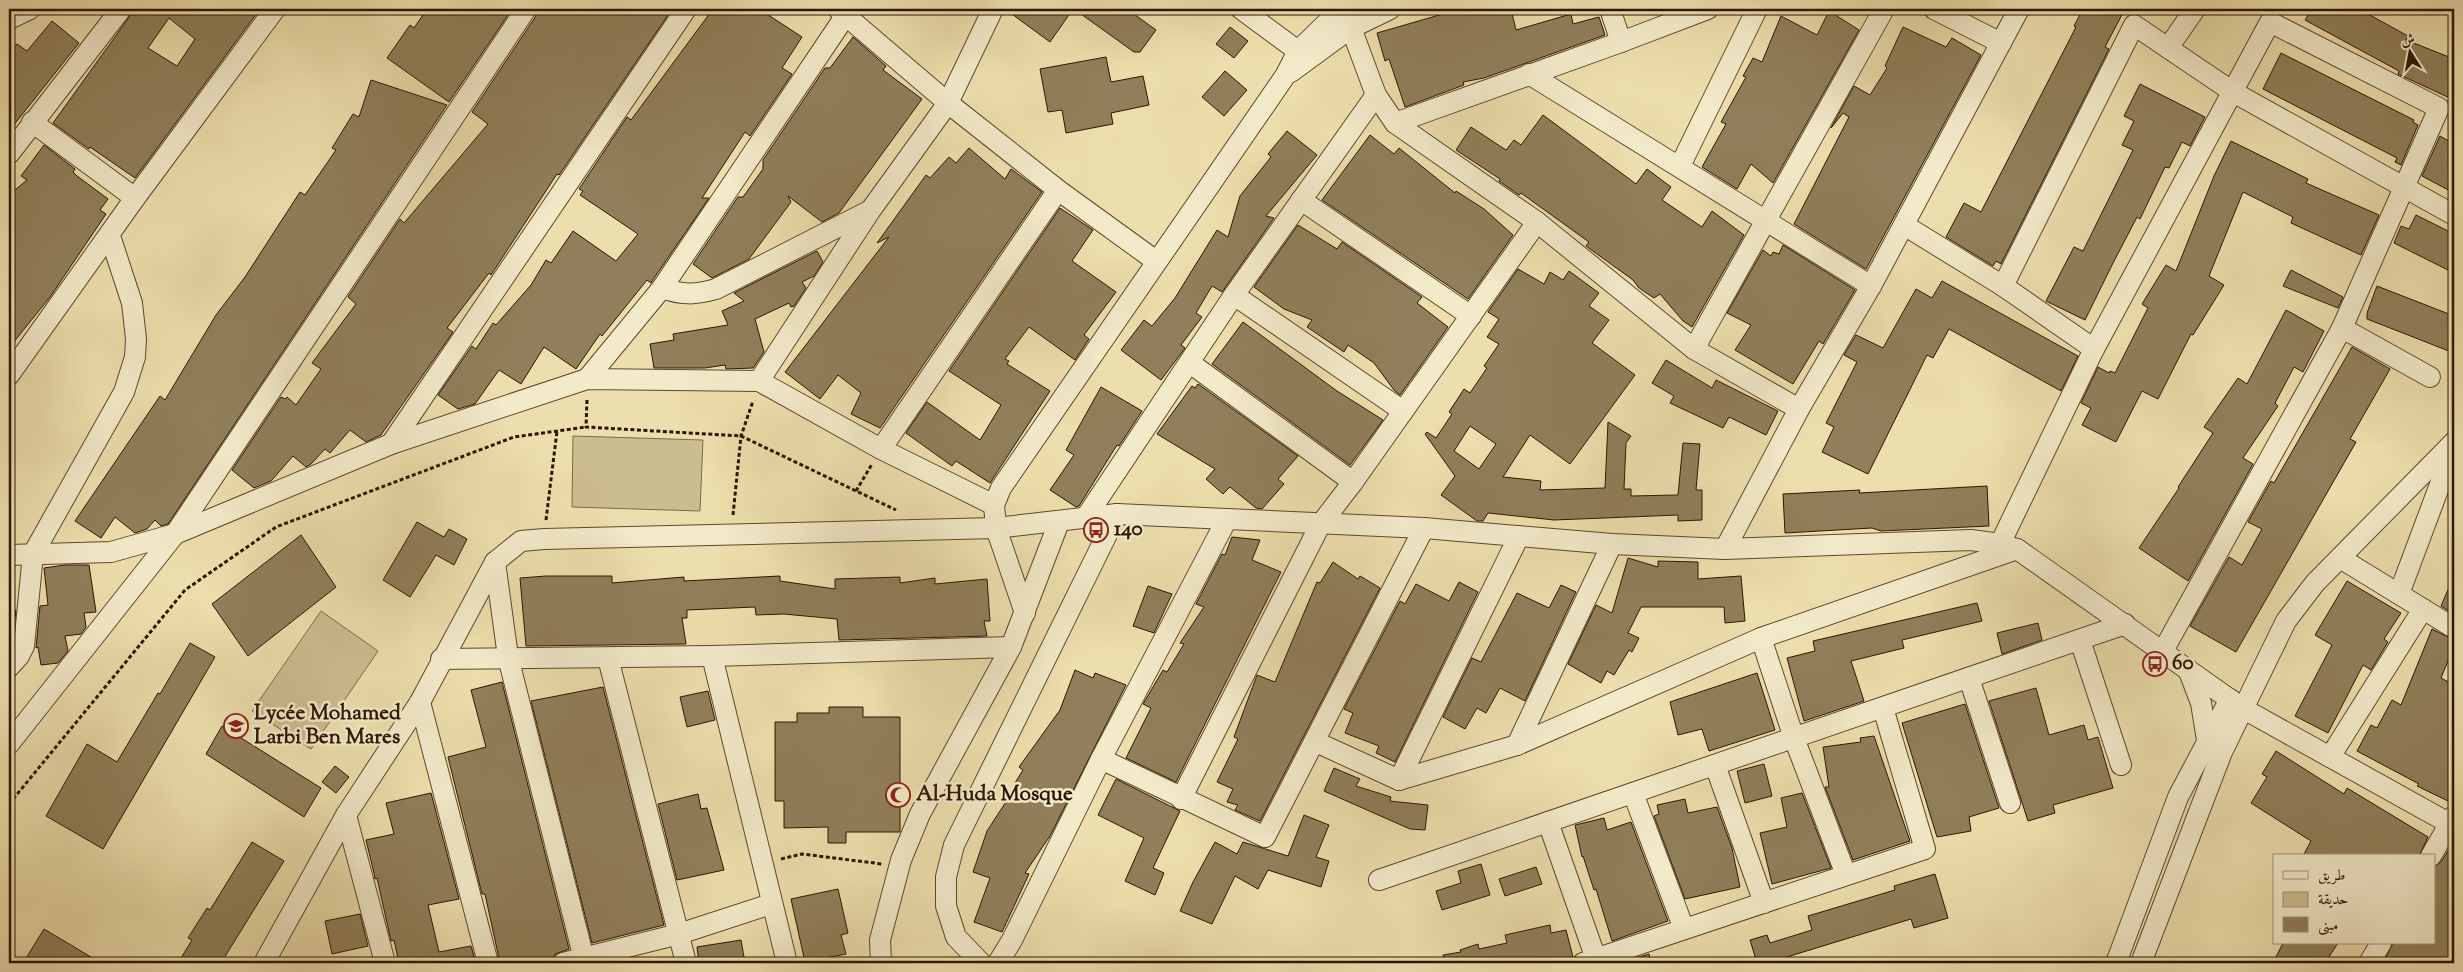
<svg xmlns="http://www.w3.org/2000/svg" width="2463" height="972" font-family="'Sorts Mill Goudy',Amiri,serif">
<style>
.green{fill:#ccbd90;stroke:#7c6a48}
.building{fill:#907f5a;stroke:#2c1600;fill-rule:evenodd}
.lines{fill:none;stroke-linecap:round;stroke-linejoin:round}
.minor-casing{stroke:#5c482b;stroke-width:22}
.path{stroke:#2c1600;stroke-width:3;stroke-dasharray:4 2.5;stroke-linecap:butt}
.minor{stroke:#f3eaca;stroke-width:20}
.labels{text-anchor:middle;dominant-baseline:central;stroke-width:5;stroke-linejoin:round;paint-order:stroke}
.poi-label{font-size:21px;font-weight:bold;fill:#2c1600;stroke:#f3eaca;text-anchor:start}
</style>
<rect width="100%" height="100%" fill="#eddfad"/>
<filter id="stains"><feTurbulence type="fractalNoise" baseFrequency=".004" numOctaves="4"/><feColorMatrix values="0 0 0 0 .2 0 0 0 0 .09 0 0 0 0 .02 0 0 0 .5 -.17"/></filter>
<radialGradient id="worn" r=".72"><stop offset=".6" stop-color="#630" stop-opacity="0"/><stop offset="1" stop-color="#630" stop-opacity=".3"/></radialGradient>
<g class="green">
<polygon points="573,436 703,440 700,511 572,507"/>
<polygon points="321,611 378,651 311,749 252,711"/>
</g>
<g class="building">
<path d="M133,9H260L135,178L90,147L89,149L53,123L130,16ZM169,18L195,39L177,66L148,48Z"/>
<polygon points="427,9 512,9 449,102 387,58 410,25 414,28"/>
<polygon points="538,9 672,9 559,175 557,174 491,275 489,273 447,328 453,332 381,435 366,442 350,430 330,453 325,449 311,464 306,467 293,456 271,481 254,488 232,470 281,397 285,399 287,397 296,405 321,369 312,363 356,304 348,297 400,219 404,223 488,124 472,112 536,16"/>
<polygon points="713,9 759,9 802,37 782,68 792,74 750,136 745,132 702,198 709,198 652,281 651,283 647,280 602,336 600,334 576,369 544,347 521,384 499,370 475,404 458,409 438,395 472,346 476,349 493,323 496,325 531,285 546,260 551,263 573,231 616,261 638,234 580,195 583,191 579,189 627,117 631,120"/>
<polygon points="1005,9 1073,9 1050,42"/>
<polygon points="1074,9 1127,9 1156,30 1140,52 1134,52"/>
<polygon points="1460,9 1511,9 1516,30 1571,14 1573,24 1599,17 1605,35 1484,78 1463,82 1464,85 1405,107 1389,59 1385,61 1377,33"/>
<polygon points="2083,9 2125,9 2105,47 2109,49 2001,264 1996,261 1993,266 1946,237 1964,203 1981,212 2076,27 2074,26"/>
<polygon points="2312,9 2359,9 2408,36 2406,40 2454,59 2454,100 2398,74 2399,71 2305,20"/>
<polygon points="1829,11 1859,30 1773,183 1751,164 1737,189 1702,167 1726,124 1721,122 1746,77 1743,76 1753,58 1762,62 1781,16 1817,35"/>
<polygon points="52,21 79,43 9,131 9,54 17,44 27,51"/>
<polygon points="1230,27 1248,41 1234,58 1216,44"/>
<polygon points="1903,27 1946,47 1952,38 1981,55 1866,269 1794,224 1849,117 1843,113 1831,128 1854,86 1870,95 1887,68 1885,66"/>
<polygon points="853,37 886,66 883,70 922,99 839,213 822,222 788,196 791,202 749,259 712,278 693,264 738,197 743,197 763,169 763,160 825,68 830,68"/>
<polygon points="2281,53 2414,120 2413,122 2418,125 2401,165 2395,162 2397,158 2263,89"/>
<polygon points="1106,57 1111,82 1143,76 1149,105 1111,113 1113,124 1066,133 1062,110 1048,112 1040,69"/>
<polygon points="1225,71 1247,90 1224,116 1202,97"/>
<polygon points="371,80 447,105 168,524 161,526 155,520 147,529 135,533 115,517 101,538 75,521 160,396 165,400 216,315 245,277 300,192 305,195 336,150 332,148 353,114 359,117"/>
<polygon points="2140,84 2205,117 2190,146 2182,142 2169,168 2165,167 2140,219 2137,217 2112,265 2085,320 2046,301 2074,247 2083,251 2133,150 2122,145 2134,121 2124,116"/>
<polygon points="1543,115 1636,184 1647,169 1671,187 1662,200 1702,227 1712,211 1744,235 1692,327 1683,321 1660,294 1654,298 1639,288 1633,280 1586,246 1589,242 1521,193 1519,195 1499,181 1500,179 1456,150 1471,127 1506,150 1514,140 1521,145"/>
<polygon points="1287,131 1317,155 1266,216 1274,218 1222,292 1212,286 1196,313 1202,317 1181,345 1185,348 1161,380 1121,350 1144,320 1152,326 1175,298 1217,230 1228,237 1240,196 1271,157 1268,154"/>
<polygon points="1370,135 1394,154 1399,148 1455,193 1456,191 1484,209 1513,235 1468,299 1322,200"/>
<polygon points="2440,136 2454,144 2454,193 2422,176"/>
<polygon points="2231,141 2308,179 2306,183 2379,215 2361,255 2291,223 2293,217 2243,192 2209,276 2224,285 2193,335 2191,334 2158,399 2142,391 2116,442 2082,425 2091,408 2081,403 2098,367 2109,373 2110,371 2115,373 2148,308 2142,304 2166,265 2176,271 2214,176"/>
<polygon points="44,145 75,169 73,172 77,176 108,199 100,210 106,214 50,297 9,348 9,195 27,180 21,176"/>
<polygon points="969,148 1005,179 1011,169 1042,192 880,428 851,414 861,393 838,375 820,399 785,372 889,237 877,243 926,175 930,178 949,157 956,163"/>
<polygon points="1060,208 1093,230 1072,261 1116,292 1084,335 1089,339 1075,360 1029,327 1005,359 1009,361 1007,364 1050,391 990,483 956,461 952,466 906,433 927,402 980,440 1001,405 949,371"/>
<polygon points="2416,215 2454,234 2454,273 2394,243 2401,226 2409,229"/>
<polygon points="1298,225 1337,249 1342,242 1422,297 1417,303 1448,327 1400,395 1394,390 1374,363 1348,345 1344,352 1307,327 1312,320 1284,309 1254,287"/>
<polygon points="1783,245 1855,290 1823,344 1819,341 1793,384 1735,350 1751,325 1727,313 1763,250 1771,256 1773,252 1779,254"/>
<polygon points="817,251 823,262 814,276 802,282 806,288 794,306 791,307 789,303 755,319 764,352 753,368 726,369 725,365 705,368 654,368 650,344 674,340 673,334 728,325 722,311 744,301 734,293"/>
<path d="M1518,269L1544,284L1550,272L1563,280L1569,271L1599,293L1589,306L1609,320L1592,343L1635,375L1570,464L1530,435L1503,477L1541,481L1540,490L1605,488L1608,422L1631,436L1626,443L1624,489H1631V496L1678,495L1683,443L1700,444L1696,490H1702V520L1678,521V515L1554,520L1488,513L1483,521H1477L1441,495L1455,476L1425,434L1427,432L1436,438L1452,414L1449,412L1464,389L1470,393L1487,368L1484,366L1499,344L1487,337L1499,319L1488,312ZM1470,426L1496,444L1479,469L1454,451Z"/>
<polygon points="2291,270 2343,297 2338,308 2283,286"/>
<polygon points="1942,281 2078,356 2061,391 1949,329 1933,358 1927,355 1868,474 1822,452 1834,427 1826,423 1857,362 1844,355 1856,335 1883,348 1916,289 1932,298"/>
<polygon points="2377,286 2454,316 2454,353 2367,319 2367,313"/>
<polygon points="2286,310 2324,331 2303,372 2294,367 2275,403 2278,406 2243,458 2253,464 2188,581 2139,548 2179,488 2178,487 2213,433 2204,427 2238,378 2247,384"/>
<polygon points="1243,322 1337,391 1383,420 1350,465 1212,364"/>
<polygon points="2352,347 2390,369 2350,439 2356,442 2236,652 2190,626 2229,557 2242,565 2262,529 2248,522 2271,481 2274,483"/>
<polygon points="1666,360 1712,388 1716,380 1778,411 1766,435 1729,417 1723,428 1670,403 1674,396 1652,383"/>
<polygon points="1198,384 1298,456 1278,479 1284,484 1262,509 1256,508 1230,487 1223,494 1206,479 1215,469 1157,434 1192,386 1195,388"/>
<polygon points="1101,387 1142,411 1119,446 1117,445 1079,506 1076,507 1050,490 1074,455 1066,450"/>
<polygon points="1987,486 1989,526 1881,531 1872,528 1785,533 1783,494 1860,490 1859,493"/>
<polygon points="417,522 444,537 449,529 467,539 454,565 436,555 410,597 383,580"/>
<polygon points="301,535 336,587 248,656 212,604"/>
<polygon points="1232,537 1260,540 1252,560 1281,572 1176,782 1126,758 1151,708 1143,704 1163,670 1167,672 1184,644 1180,643 1204,607 1196,604 1222,554 1225,555"/>
<polygon points="1628,558 1658,567 1658,561 1698,562 1698,579 1741,576 1745,621 1725,623 1724,607 1641,607 1628,633 1639,638 1632,652 1629,650 1614,675 1607,671 1601,683 1568,664 1596,605 1612,613"/>
<polygon points="1333,562 1358,579 1360,576 1380,588 1260,821 1235,810 1238,805 1227,802 1233,789 1217,782 1238,739 1234,737 1257,675 1275,682 1317,582 1320,583"/>
<polygon points="65,565 89,565 96,612 84,613 86,627 81,634 65,636 68,651 58,663 41,665 38,647 36,648 40,606 48,605 44,568"/>
<polygon points="546,576 612,576 612,583 684,577 684,581 780,576 780,581 835,589 835,579 900,577 900,583 935,578 935,584 987,579 990,621 984,621 987,636 839,640 837,619 784,614 756,615 755,607 687,610 687,618 682,618 686,644 526,646 520,578"/>
<polygon points="2454,576 2454,614 2441,606"/>
<polygon points="2347,581 2401,613 2384,639 2388,642 2371,670 2363,665 2328,733 2295,716 2332,645 2315,635"/>
<polygon points="1459,582 1478,592 1395,762 1376,753 1379,746 1345,733 1353,713 1344,709 1400,601 1405,604 1416,584 1449,601"/>
<polygon points="1561,585 1576,592 1575,594 1525,701 1500,688 1486,713 1477,708 1465,729 1443,717 1472,658 1481,662 1517,593 1549,608"/>
<polygon points="1148,586 1172,594 1154,633 1133,626"/>
<polygon points="1977,603 1982,621 1902,640 1904,648 1851,661 1864,701 1804,721 1787,658 1815,651 1813,641"/>
<polygon points="16,610 12,643 9,650 9,611"/>
<polygon points="2038,623 2042,640 2002,654 1997,633"/>
<polygon points="2432,629 2454,640 2454,646 2441,678 2454,685 2454,789 2448,801 2417,786 2419,784 2357,751 2371,725 2377,728 2392,700 2401,705"/>
<polygon points="190,643 215,657 103,849 46,816 87,744 117,762 158,693 160,694"/>
<polygon points="1075,670 1093,678 1095,673 1126,685 1050,836 1025,873 1029,874 1002,932 974,922 990,878 973,872 987,831 1013,791 1013,786 1023,770 1019,767 1060,710"/>
<polygon points="1757,673 1775,730 1709,751 1702,729 1678,735 1670,702"/>
<polygon points="502,682 569,949 555,954 551,963 500,963 485,894 482,894 448,757 486,747 471,690"/>
<polygon points="603,687 664,925 592,943 531,701"/>
<polygon points="2036,688 2049,735 2084,725 2088,740 2098,737 2113,788 2053,805 2055,813 2028,821 1989,701"/>
<polygon points="708,691 715,720 687,727 680,697"/>
<polygon points="1965,704 1999,808 1969,817 1971,831 1937,837 1902,723"/>
<polygon points="829,707 863,707 863,717 900,717 900,832 846,832 846,843 828,843 828,827 784,828 784,801 775,801 775,722 797,722 797,713 829,713"/>
<polygon points="222,726 321,788 304,817 206,754"/>
<polygon points="1874,736 1910,841 1853,860 1825,787 1829,787 1823,747 1861,742 1860,738"/>
<polygon points="2276,751 2344,794 2347,788 2428,837 2419,856 2303,856 2311,841 2251,803 2267,777 2262,774"/>
<polygon points="1764,764 1772,796 1745,803 1737,771"/>
<polygon points="335,766 349,777 336,793 322,782"/>
<polygon points="1334,768 1360,779 1356,786 1391,797 1390,801 1428,805 1425,830 1410,829 1324,791"/>
<polygon points="1116,779 1180,811 1153,868 1164,873 1155,895 1125,881 1144,838 1098,815"/>
<polygon points="431,793 459,899 428,905 439,952 471,946 476,963 399,963 394,940 391,941 377,878 375,879 374,873 366,840 394,834 386,803"/>
<polygon points="1802,793 1831,868 1772,884 1760,833 1787,827 1781,798"/>
<polygon points="698,794 701,809 707,808 724,870 677,880 658,804"/>
<polygon points="1685,799 1688,813 1717,807 1732,848 1740,887 1685,899 1654,816 1659,814 1657,805"/>
<polygon points="1304,815 1329,825 1316,857 1329,861 1321,887 1268,870 1258,889 1235,876 1212,924 1180,911 1193,882 1215,842 1237,854 1243,842 1288,856"/>
<polygon points="1604,818 1607,830 1631,822 1668,921 1612,941 1596,889 1594,890 1583,856 1582,857 1575,825"/>
<polygon points="252,842 284,861 221,963 178,963 192,940 188,938 207,908 210,910"/>
<polygon points="2448,851 2454,855 2454,963 2383,963 2393,943 2434,943 2434,867 2441,862"/>
<polygon points="1481,864 1490,895 1442,910 1436,891 1461,883 1458,871"/>
<polygon points="1536,867 1542,884 1505,896 1499,879"/>
<polygon points="1935,874 1948,918 1914,928 1911,919 1777,960 1778,963 1757,963 1750,940 1767,935 1770,943 1812,930 1808,916 1895,890 1894,886"/>
<polygon points="838,889 848,933 841,935 846,954 805,962 791,899"/>
<polygon points="360,914 368,946 332,954 325,921"/>
<polygon points="1550,925 1551,933 1566,930 1573,957 1571,961 1561,963 1444,963 1443,955 1461,952 1460,950 1478,944 1479,949 1507,943 1505,935"/>
<polygon points="44,929 101,963 23,963"/>
<polygon points="741,940 745,963 699,963 697,947"/>
<polygon points="2283,943 2338,943 2325,963 2273,963"/>
<polygon points="1649,954 1651,963 1620,963"/>
</g>
<g class="lines">
<defs>
<g id="minor">
<polyline points="838,9 948,103 1058,190 1156,261"/>
<polyline points="1241,9 1298,51"/>
<polyline points="1344,9 1376,95 1395,123 1537,222 1694,349 1799,409"/>
<polyline points="1610,9 1621,42"/>
<polyline points="1934,9 2001,43"/>
<polyline points="9,19 30,9"/>
<polyline points="2168,48 2195,9"/>
<polyline points="1291,72 1351,28 1390,9"/>
<polyline points="1529,74 1871,286"/>
<polyline points="32,122 135,198"/>
<polyline points="1395,123 1621,42 1708,9"/>
<polyline points="9,154 121,9"/>
<polyline points="1680,166 1757,9"/>
<polyline points="1301,200 1471,316"/>
<polyline points="1904,225 2003,286 2094,349"/>
<polyline points="2003,286 2134,25 2233,92 2454,215"/>
<path d="M662,288C682,295 695,295 716,289L869,211"/>
<polyline points="1234,295 1403,411"/>
<polyline points="2342,328 2430,377"/>
<polyline points="1694,349 1884,9"/>
<polyline points="1190,363 1353,482"/>
<polyline points="9,375 135,198 275,9"/>
<polyline points="587,379 662,288 846,15"/>
<polyline points="759,381 870,211 948,103 993,9"/>
<polyline points="391,444 686,9"/>
<polyline points="881,449 1058,190"/>
<polyline points="1086,517 1234,295 1376,95"/>
<polyline points="2000,544 2094,349 2270,22 2439,108 2342,328 2163,651"/>
<polyline points="1725,549 1799,409 1871,286 2019,9"/>
<polyline points="9,555 111,552 175,534 391,444 587,379 759,381 881,449 994,505"/>
<polyline points="2340,558 2454,628"/>
<polyline points="495,562 508,657 585,963"/>
<polyline points="2399,594 2454,447"/>
<polyline points="1025,613 996,528 994,505 1001,488 1285,76 1298,51 1341,9"/>
<polyline points="1761,638 1794,738 1846,875"/>
<polyline points="2080,640 2121,765"/>
<polyline points="712,656 787,963"/>
<polyline points="608,658 686,963"/>
<polyline points="441,659 712,656 1011,647"/>
<polyline points="9,667 19,656 24,646 33,554 124,392 135,357 136,339 132,303 110,236"/>
<polyline points="2188,669 2201,703 2207,740"/>
<polyline points="1969,678 2010,803"/>
<polyline points="420,702 488,963"/>
<polyline points="1316,742 1399,780 1517,745 1761,638 2017,549"/>
<polyline points="9,744 175,534 526,9"/>
<polyline points="1517,745 1612,544"/>
<polyline points="2330,757 2423,609"/>
<polyline points="1101,759 1265,837 1424,528"/>
<polyline points="1715,765 1764,903"/>
<polyline points="1399,780 1519,536"/>
<polyline points="1633,793 1684,929"/>
<polyline points="1181,799 1320,525 1353,482 1537,222"/>
<polyline points="346,815 385,963"/>
<polyline points="1548,822 1596,959"/>
<polyline points="2431,856 2454,816"/>
<polyline points="1379,880 2125,624"/>
<polyline points="264,963 346,815 420,702 495,562 521,541 544,539 996,528 1117,514 1424,528 1612,544 1725,549 1971,540 2000,544 2017,549 2242,708 2454,826"/>
<polyline points="563,963 679,934 771,904"/>
<polyline points="881,963 880,940 901,860 920,814 1011,647 1059,522"/>
<polyline points="981,963 956,937 946,906 946,877 954,845 1117,514"/>
<polyline points="998,963 1012,940 1101,759 1227,519"/>
<polyline points="1583,963 1925,849 1883,708"/>
<polyline points="2116,963 2178,797 2230,699"/>
<polyline points="2141,963 2222,752 2286,621 2315,583 2454,442"/>
<polyline points="2369,963 2381,943"/>
</g>
</defs>
<use href="#minor" class="minor-casing"/>
<g class="path">
<polyline points="587,400 586,427 741,436 896,510"/>
<polyline points="856,491 872,464"/>
<polyline points="733,515 741,436 753,401"/>
<polyline points="546,520 557,431"/>
<polyline points="9,804 185,590 276,527 514,437 586,427"/>
<polyline points="781,859 802,854 882,864"/>
</g>
<use href="#minor" class="minor"/>
</g>
<defs>
<symbol id="bus-ring" viewBox="-11 -11 22 22"><circle r="9.5" fill="#f3eaca" stroke="#8f2418" stroke-width="1.5"/><path d="M-5-6H5V4H4V6H2V4H-2V6H-4V4H-5ZM-3.5-4V0h7V-4ZM-3.5 1.2v1.5H-2V1.2ZM2 1.2v1.5H3.5V1.2Z" fill="#8f2418"/></symbol>
<symbol id="school-ring" viewBox="-11 -11 22 22"><circle r="9.5" fill="#f3eaca" stroke="#8f2418" stroke-width="1.5"/><path d="M0-5L7-2L0 1L-7-2ZM-4 1L0 2.5L4 1V4Q0 6-4 4Z" fill="#8f2418"/></symbol>
<symbol id="mosque-ring" viewBox="-11 -11 22 22"><circle r="9.5" fill="#f3eaca" stroke="#8f2418" stroke-width="1.5"/><path d="M3.5-4.9A6 6 0 1 0 3.5 4.9A5 5 0 1 1 3.5-4.9Z" fill="#8f2418"/></symbol>
</defs>
<g fill-rule="evenodd">
<use href="#bus-ring" x="1082" y="516" width="28" height="28"/>
<use href="#bus-ring" x="2141" y="650" width="28" height="28"/>
<use href="#school-ring" x="222" y="712" width="28" height="28"/>
<use href="#mosque-ring" x="884" y="781" width="28" height="28"/>
</g>
<g class="labels">
<g class="poi-label">
<text x="1114" y="530">140</text>
<text x="2172" y="664">60</text>
<text x="254" y="714">Lycée Mohamed<tspan x="254" dy="24">Larbi Ben Mares</tspan></text>
<text x="916" y="795">Al-Huda Mosque</text>
</g>
</g>
<rect width="2463" height="972" fill="none" stroke="#eddfad" stroke-width="30"/>
<rect x="10" y="10" width="2443" height="952" fill="none" stroke="#2c1600" stroke-width="2.5"/>
<rect x="15" y="15" width="2433" height="942" fill="none" stroke="#2c1600"/>
<rect x="2273" y="854" width="162" height="90" fill="#f3eaca" stroke="#a39579"/>
<rect x="2283" y="871" width="25" height="8" fill="#f3eaca" stroke="#a39579"/>
<text x="2318" y="880" font-size="15" fill="#2c1600">طريق</text>
<rect x="2283" y="892" width="25" height="15" fill="#ccbd90" stroke="#a39579"/>
<text x="2318" y="904" font-size="15" fill="#2c1600">حديقة</text>
<rect x="2283" y="917" width="25" height="15" fill="#907f5a" stroke="#a39579"/>
<text x="2318" y="930" font-size="15" fill="#2c1600">مبنى</text>
<g transform="translate(2410 52) rotate(349)" stroke="#f3eaca" stroke-width="4" paint-order="stroke">
<path d="M0-4L9 19L0 12L-9 19Z" fill="#2c1600"/>
<text y="-8" font-size="14" font-weight="bold" text-anchor="middle" fill="#2c1600">ش</text>
</g>
<rect width="100%" height="100%" filter="url(#stains)"/>
<rect width="100%" height="100%" fill="url(#worn)"/>
</svg>
